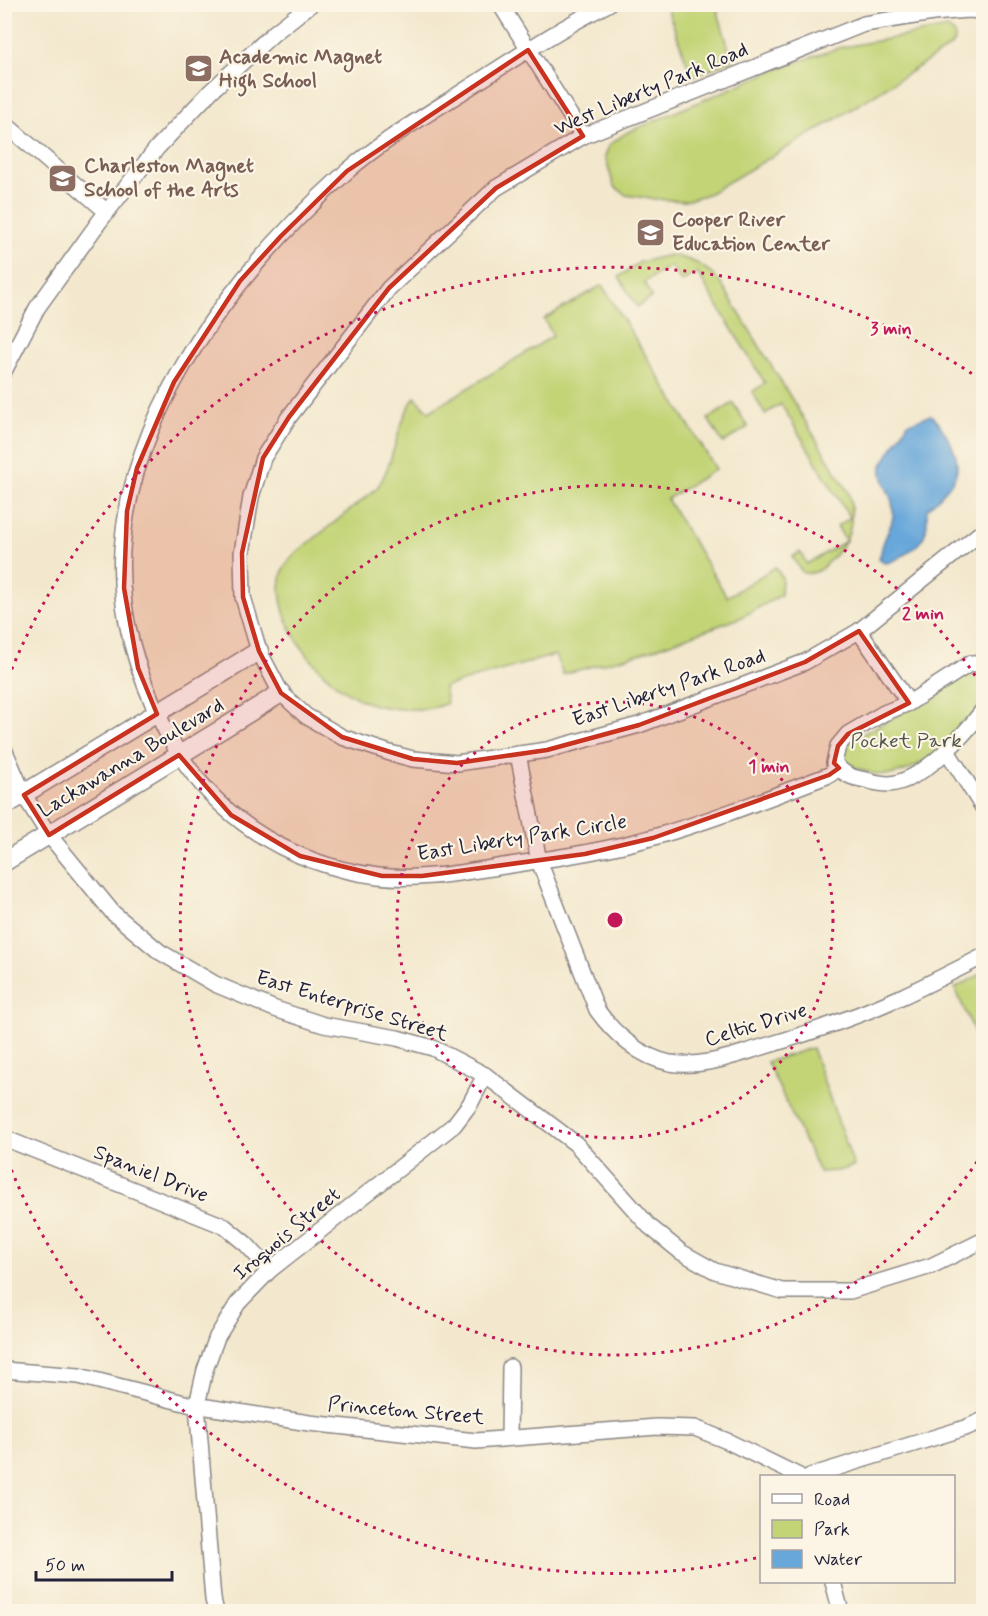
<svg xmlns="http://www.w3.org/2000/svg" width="988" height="1616" font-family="Mynerve,sans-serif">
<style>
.green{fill:#c3d477;stroke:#727b59;stroke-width:1.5}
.water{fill:#67a7da;stroke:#44648a;stroke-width:1.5}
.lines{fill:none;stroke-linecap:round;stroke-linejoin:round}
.minor-casing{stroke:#8a8584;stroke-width:18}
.tertiary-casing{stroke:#8a8584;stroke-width:21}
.minor{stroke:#fff;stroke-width:15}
.tertiary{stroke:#fff;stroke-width:18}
.marked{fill:#c8321e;fill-opacity:0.2;stroke:#c8321e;stroke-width:4.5;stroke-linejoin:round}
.ring{fill:none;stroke:#c2185b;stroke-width:3;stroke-dasharray:3 6}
.labels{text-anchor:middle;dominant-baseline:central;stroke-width:4.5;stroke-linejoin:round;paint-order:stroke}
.education-label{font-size:21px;font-weight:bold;fill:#785e54;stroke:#fcf5e5;text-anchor:start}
.street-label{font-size:21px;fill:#22223b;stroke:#fcf5e5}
.park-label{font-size:21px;fill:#52574d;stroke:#fcf5e5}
.centre{fill:#c2185b;stroke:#fcf5e5;stroke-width:3}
.ring-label{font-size:18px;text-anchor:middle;font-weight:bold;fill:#c2185b;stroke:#fcf5e5;stroke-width:4.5;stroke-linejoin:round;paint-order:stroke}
</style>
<rect width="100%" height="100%" fill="#fcf5e5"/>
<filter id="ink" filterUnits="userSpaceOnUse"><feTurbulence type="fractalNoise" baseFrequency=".0167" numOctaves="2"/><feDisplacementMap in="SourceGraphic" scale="12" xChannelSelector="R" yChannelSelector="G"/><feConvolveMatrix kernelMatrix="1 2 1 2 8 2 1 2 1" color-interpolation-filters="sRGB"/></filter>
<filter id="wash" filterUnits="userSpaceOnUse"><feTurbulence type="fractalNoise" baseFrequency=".008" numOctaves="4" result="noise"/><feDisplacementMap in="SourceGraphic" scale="24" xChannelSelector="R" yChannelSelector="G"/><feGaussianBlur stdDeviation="1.35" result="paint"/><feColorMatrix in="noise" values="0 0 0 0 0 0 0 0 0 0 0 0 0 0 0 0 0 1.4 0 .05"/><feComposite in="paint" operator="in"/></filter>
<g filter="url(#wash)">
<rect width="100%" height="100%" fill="#f3e8cd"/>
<g class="green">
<polygon points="676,5 716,5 732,60 692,77 667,8"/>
<polygon points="948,28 954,33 955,40 950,47 831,122 708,194 685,201 655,199 626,195 614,186 605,157 609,145 626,133 774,70 838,48"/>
<path d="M670,255C694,260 705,265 721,283L849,493C855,523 851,541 828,562C821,570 814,575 803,573L792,557L800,552L807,564L846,541L837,526L850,518L781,404L765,414L752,392L765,383L697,272L681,282L671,266L644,282L652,297L637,307L619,277L640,262Z"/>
<path d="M602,285L716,469L667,499L727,597L775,567L782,577L781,595L740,618L642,653L563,674L555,655L444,687L447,703C427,713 387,710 366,702C322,685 265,617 284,568C286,563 291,558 295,554L376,489C396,462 395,425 415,397L429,412L553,336L544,319Z"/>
<polygon points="733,403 748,427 723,443 708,419"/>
<path d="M972,667C979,676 985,691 982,702C980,707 974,713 971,717C952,741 925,767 894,774C879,778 860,770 845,763L843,754L846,743L933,696Z"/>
<polygon points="983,973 983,1052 955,988"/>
<polygon points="812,1048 854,1166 838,1171 819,1172 767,1062"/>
</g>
<path class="water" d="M931,415C938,419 940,427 945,433C969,471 955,482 927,509C927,519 928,529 923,538C918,547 895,563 884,563L879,558C882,553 881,549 883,544C889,527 896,521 892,502C888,489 880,479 882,465L908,423Z"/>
</g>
<g filter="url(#ink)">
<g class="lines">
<defs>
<g id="minor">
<polyline points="500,4 583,136"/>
<path d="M608,4C555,31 506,64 456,96C418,120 378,144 345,173C239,269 132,403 122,550C118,612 137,675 165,729C208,813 284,864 378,876C420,881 464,872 504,866C555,858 605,851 654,837C713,820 771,797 829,775L839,768"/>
<polyline points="984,11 967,10 933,13 864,24 583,136 496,188 389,288 289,417 263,458 251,497 242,553 243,597 259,651 281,693 306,716 342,737 390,753 413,759 457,763 547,750 639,725 805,662 859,631 984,530"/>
<polyline points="4,123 107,212"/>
<polyline points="4,371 37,308 99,222 157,148 211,91 274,33 311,4"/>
<polyline points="859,631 909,703"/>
<path d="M984,665L971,663L909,703L884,713L848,734L838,746L834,763C843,774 852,778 866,780C873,782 882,784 889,784C922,782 965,734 984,709"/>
<polyline points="4,749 24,795 49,835 113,913 160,952 215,984 275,1009 324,1025 397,1038 433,1048 485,1075 576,1144 649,1226 681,1252 715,1271 782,1291 850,1291 931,1266 984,1240"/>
<polyline points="947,751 984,809"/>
<path d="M518,754L539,861L597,1010C614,1034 640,1057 670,1063C700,1068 730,1057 759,1048C807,1034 856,1017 901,997C929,984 956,970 984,956"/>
<polyline points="4,1138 224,1226 246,1244 270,1270"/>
<polyline points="4,1370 79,1376 188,1404 309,1423 476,1441 657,1427 695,1428 727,1441 799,1476"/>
<polyline points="509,1438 510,1367"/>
<polyline points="810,1476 965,1428 984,1420"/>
<polyline points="833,1582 841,1612"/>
<polyline points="216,1612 213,1599 197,1405 205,1370 217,1337 238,1303 270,1270 454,1125 470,1104 485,1075"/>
</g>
<g id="tertiary">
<polyline points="4,806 259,651"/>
<polyline points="4,862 281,693"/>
</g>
</defs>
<use href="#minor" class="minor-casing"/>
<use href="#tertiary" class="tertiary-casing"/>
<use href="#minor" class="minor"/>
<use href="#tertiary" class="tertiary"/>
</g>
</g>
<path class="marked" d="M528,50L583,136L496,188L389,288L289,417L263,458L242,553L243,597L259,651L281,693L342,737L413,759L457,763L547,750L639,725L805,662L859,631L909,703L848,734L838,746L834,763L839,768L829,775L653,838L585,854L422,876H382L300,856L231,815L179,755L49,835L24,795L157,714L138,668L124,588L127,511L137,468L174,382L240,281L281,236L347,171Z"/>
<g class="ring">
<circle cx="615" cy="920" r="218"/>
<path d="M982 1154A435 435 0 1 1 982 686"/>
<path d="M756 1558A653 653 0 0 1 5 1154M5 686A653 653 0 0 1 980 379"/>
</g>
<defs>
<symbol id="school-square" viewBox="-11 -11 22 22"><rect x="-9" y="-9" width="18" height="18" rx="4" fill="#8d6e63" stroke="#fcf5e5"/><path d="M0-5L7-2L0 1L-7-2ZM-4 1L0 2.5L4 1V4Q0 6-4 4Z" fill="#fff"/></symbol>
</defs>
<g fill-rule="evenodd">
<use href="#school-square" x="182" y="52" width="33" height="33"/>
<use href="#school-square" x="46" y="162" width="33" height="33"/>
<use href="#school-square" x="634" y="216" width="33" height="33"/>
</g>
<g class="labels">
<g class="education-label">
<text x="219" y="57">Academic Magnet<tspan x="219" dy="24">High School</tspan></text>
<text x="84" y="166">Charleston Magnet<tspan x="84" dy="24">School of the Arts</tspan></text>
<text x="672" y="220">Cooper River<tspan x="672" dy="24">Education Center</tspan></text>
</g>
<g class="street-label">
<text transform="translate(651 89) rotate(-23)">West Liberty Park Road</text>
<text transform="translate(669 688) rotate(-19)">East Liberty Park Road</text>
<text transform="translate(131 758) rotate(-31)">Lackawanna Boulevard</text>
<text transform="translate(522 838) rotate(-9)">East Liberty Park Circle</text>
<text transform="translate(352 1006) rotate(17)">East Enterprise Street</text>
<text transform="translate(756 1025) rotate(-17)">Celtic Drive</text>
<text transform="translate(151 1174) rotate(22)">Spaniel Drive</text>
<text transform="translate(287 1234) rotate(-40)">Iroquois Street</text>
<text transform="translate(406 1411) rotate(5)">Princeton Street</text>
</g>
<g class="park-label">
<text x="906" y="741">Pocket Park</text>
</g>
</g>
<circle cx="615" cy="920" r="9" class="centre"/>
<g class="ring-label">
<text x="891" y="334">3 min</text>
<text x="923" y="619">2 min</text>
<text x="769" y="772">1 min</text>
</g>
<rect width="988" height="1616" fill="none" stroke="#fcf5e5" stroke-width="24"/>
<rect x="760" y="1475" width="195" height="108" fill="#fcf5e5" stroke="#a5a1a1" stroke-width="1.5"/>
<rect x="772" y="1494" width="30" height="9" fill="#ffffff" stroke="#a5a1a1" stroke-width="1.5"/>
<text x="814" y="1505" font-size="18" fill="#22223b">Road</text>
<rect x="772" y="1520" width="30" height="18" fill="#c3d477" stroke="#a5a1a1" stroke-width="1.5"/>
<text x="814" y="1535" font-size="18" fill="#22223b">Park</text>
<rect x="772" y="1550" width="30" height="18" fill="#67a7da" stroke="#a5a1a1" stroke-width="1.5"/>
<text x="814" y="1565" font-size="18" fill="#22223b">Water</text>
<path d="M36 1571v9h136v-9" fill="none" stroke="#22223b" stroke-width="3"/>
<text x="45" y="1571" font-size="18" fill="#22223b" stroke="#fcf5e5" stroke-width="4.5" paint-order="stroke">50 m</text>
</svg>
